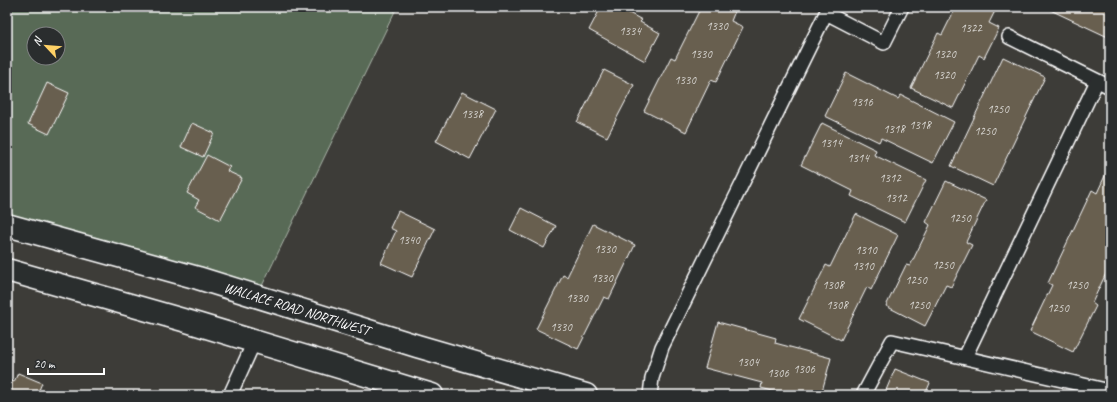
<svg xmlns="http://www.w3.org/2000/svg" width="1117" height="402" font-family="Caveat,sans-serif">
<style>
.green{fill:#586b56;stroke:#acb5aa;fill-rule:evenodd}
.building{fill:#685e4f;stroke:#fff}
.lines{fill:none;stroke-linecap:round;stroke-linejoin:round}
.lane-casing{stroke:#fff;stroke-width:16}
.primary-casing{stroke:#fff;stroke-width:25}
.lane{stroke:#2a2d2e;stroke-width:13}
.primary{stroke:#2a2d2e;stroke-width:22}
.labels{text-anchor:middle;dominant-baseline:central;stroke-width:3.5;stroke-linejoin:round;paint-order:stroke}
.number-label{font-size:12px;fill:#d9d7d3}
.street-label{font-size:14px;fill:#fff;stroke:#2a2d2e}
</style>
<rect width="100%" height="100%" fill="#3d3c38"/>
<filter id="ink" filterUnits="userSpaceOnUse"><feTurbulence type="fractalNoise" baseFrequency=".025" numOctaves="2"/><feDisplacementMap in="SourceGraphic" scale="8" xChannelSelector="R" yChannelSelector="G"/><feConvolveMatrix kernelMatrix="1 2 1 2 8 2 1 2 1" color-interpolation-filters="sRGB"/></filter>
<g filter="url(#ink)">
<path class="green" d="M7,7H397L260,290L7,227ZM34,34H58V58H34Z"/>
<g class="building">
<polygon points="601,7 618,7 642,20 640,22 660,33 645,61 589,30"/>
<polygon points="701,7 727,7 735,11 731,21 743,27 716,82 711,80 686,132 644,111 671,57 675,59"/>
<polygon points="956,7 997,7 989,23 999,28 984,58 979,55 953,108 911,88 938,33 942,35"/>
<polygon points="1044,7 1110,7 1110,38"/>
<polygon points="1003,57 1045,77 993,186 951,166"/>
<polygon points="604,70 634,85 607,137 577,122"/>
<polygon points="846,73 898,99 901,95 954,122 933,163 881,138 879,142 825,116"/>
<polygon points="47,83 69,93 49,134 28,124"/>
<polygon points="462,92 496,109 470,159 436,141"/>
<polygon points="192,123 214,133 203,157 181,147"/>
<polygon points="822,123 876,150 874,155 926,180 905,222 851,196 853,191 801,165"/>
<polygon points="207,155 230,167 227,171 242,178 220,220 195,207 199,200 187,193"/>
<polygon points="1110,165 1110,265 1092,303 1096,306 1073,352 1030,331 1052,285 1048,283 1092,190 1097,193"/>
<polygon points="946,181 986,200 966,242 972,245 951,287 946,285 925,326 886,306 906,265 910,266 930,225 926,222"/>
<polygon points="521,208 556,226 544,248 510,230"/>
<polygon points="398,211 435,229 412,277 381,263 396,231 390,228"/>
<polygon points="856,214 898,235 871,290 867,287 841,340 799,319 826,265 830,267"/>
<polygon points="593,224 635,245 609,299 604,297 578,349 536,329 563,275 567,277"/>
<polygon points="718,322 776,338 775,343 831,358 821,395 788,395 761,388 762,383 705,368"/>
<polygon points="895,369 930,383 925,395 884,395"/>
<polygon points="18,373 42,383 37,395 7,395 7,379 14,382"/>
</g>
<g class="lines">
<defs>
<g id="lane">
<polyline points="1009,37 1110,87"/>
<polyline points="965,357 1097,81"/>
<polyline points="230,395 254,342"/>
<polyline points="650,395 652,378 662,347 826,13 884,43 902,7"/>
<polyline points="863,395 892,341 1110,391"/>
</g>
<g id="primary">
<polyline points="7,225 198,278 417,346 586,395"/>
<polyline points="7,270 190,322 432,395"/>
</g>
</defs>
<use href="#lane" class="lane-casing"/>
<use href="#primary" class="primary-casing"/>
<use href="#lane" class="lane"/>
<use href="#primary" class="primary"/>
</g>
</g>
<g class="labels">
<g class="number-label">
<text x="717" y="26">1330</text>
<text x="971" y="28">1322</text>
<text x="630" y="31">1334</text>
<text x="701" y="54">1330</text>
<text x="945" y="54">1320</text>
<text x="944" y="75">1320</text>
<text x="685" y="80">1330</text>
<text x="862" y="102">1316</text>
<text x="998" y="109">1250</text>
<text x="472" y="114">1338</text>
<text x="920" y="125">1318</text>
<text x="894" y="129">1318</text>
<text x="985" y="131">1250</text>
<text x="831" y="143">1314</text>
<text x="858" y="158">1314</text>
<text x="890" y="178">1312</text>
<text x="896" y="198">1312</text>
<text x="960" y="218">1250</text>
<text x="409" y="240">1340</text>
<text x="605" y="249">1330</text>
<text x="866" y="250">1310</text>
<text x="943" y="265">1250</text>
<text x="863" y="266">1310</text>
<text x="602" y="278">1330</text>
<text x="916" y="280">1250</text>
<text x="833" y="285">1308</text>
<text x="1077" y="285">1250</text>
<text x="577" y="298">1330</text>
<text x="837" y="305">1308</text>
<text x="919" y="305">1250</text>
<text x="1058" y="308">1250</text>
<text x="561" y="327">1330</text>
<text x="748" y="362">1304</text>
<text x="804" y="369">1306</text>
<text x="778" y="373">1306</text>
</g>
<g class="street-label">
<text transform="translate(297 309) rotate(17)">WALLACE ROAD NORTHWEST</text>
</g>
</g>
<rect width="1117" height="402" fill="none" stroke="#2a2d2e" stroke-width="24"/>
<rect x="12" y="12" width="1093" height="378" fill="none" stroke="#fff" stroke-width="1.5" filter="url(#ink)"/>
<g transform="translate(46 46) rotate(296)"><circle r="19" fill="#2a2d2e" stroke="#7f8182"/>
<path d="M0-3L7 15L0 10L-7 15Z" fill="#ffd166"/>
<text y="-6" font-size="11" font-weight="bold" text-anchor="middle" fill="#ffffff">N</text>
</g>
<path d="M28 368v6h76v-6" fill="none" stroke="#ffffff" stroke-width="2"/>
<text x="34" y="368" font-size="12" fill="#ffffff" stroke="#2a2d2e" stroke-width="3" paint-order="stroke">20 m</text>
</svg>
